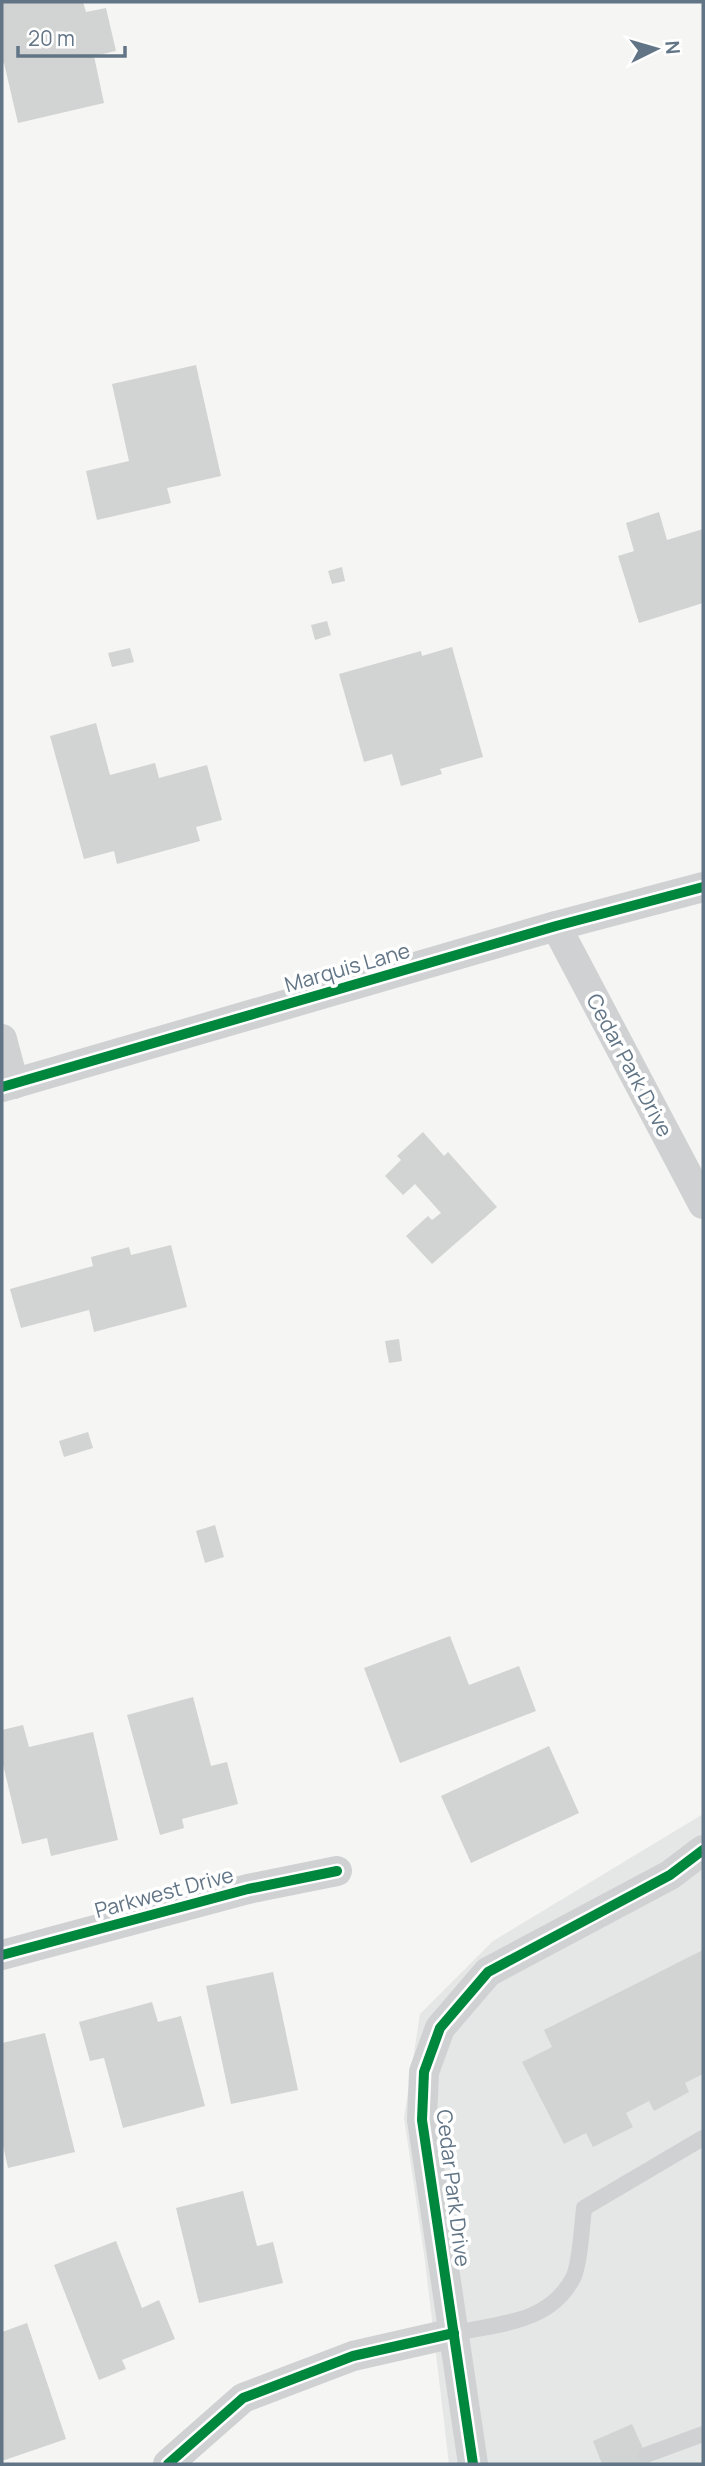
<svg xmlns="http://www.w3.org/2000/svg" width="705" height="2466" font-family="Manrope,sans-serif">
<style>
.built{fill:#e5e7e6}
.building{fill:#d2d3d3}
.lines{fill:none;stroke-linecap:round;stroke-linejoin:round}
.lane{stroke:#d0d1d2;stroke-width:16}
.street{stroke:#d0d1d2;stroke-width:30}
.cycleway-casing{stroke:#fff;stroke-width:15}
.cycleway{stroke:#00873e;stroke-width:10}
.labels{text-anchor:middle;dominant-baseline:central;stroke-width:7;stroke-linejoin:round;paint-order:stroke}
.street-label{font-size:21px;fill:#627586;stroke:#fff}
</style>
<rect width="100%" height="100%" fill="#f5f5f3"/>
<polygon class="built" points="703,1814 703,2464 449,2464 425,2261 404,2118 420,2014 493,1941"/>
<g class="building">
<polygon points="2,2 83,2 86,12 106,8 116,51 94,56 104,103 18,123 4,63 2,64"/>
<polygon points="196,365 221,476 167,488 171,503 97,520 86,471 129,461 112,384"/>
<polygon points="659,512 667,540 703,529 703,603 639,623 618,556 634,551 626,523"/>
<polygon points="342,567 345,581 332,584 328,571"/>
<polygon points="327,621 331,635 315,640 311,625"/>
<polygon points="452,647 483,757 440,769 442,774 401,786 392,754 364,762 339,674 421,651 422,656"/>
<polygon points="130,648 134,662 112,667 108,653"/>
<polygon points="96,723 110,775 155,763 159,778 207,765 222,820 196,827 200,841 117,864 114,851 84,859 50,736"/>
<polygon points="423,1132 444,1156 448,1152 497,1207 432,1264 406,1236 428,1216 432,1220 441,1213 415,1184 403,1195 385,1176 401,1160 397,1156"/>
<polygon points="171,1245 187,1307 94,1332 89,1310 21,1328 10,1289 93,1266 91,1257 129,1247 131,1255"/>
<polygon points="399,1339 402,1361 389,1363 385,1341"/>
<polygon points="88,1432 93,1448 64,1457 59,1441"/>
<polygon points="215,1525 224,1557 205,1563 196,1531"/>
<polygon points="450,1636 469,1685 519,1666 536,1711 400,1763 364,1668"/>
<polygon points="193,1697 211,1766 227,1762 238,1804 182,1819 184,1828 160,1835 127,1715"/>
<polygon points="23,1725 29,1747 93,1732 118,1840 51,1856 47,1838 22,1844 2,1760 2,1730"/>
<polygon points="549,1746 579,1813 471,1863 441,1796"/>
<polygon points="703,1950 703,2074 685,2083 689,2092 654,2111 649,2101 626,2113 633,2127 593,2147 586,2133 564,2144 522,2062 552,2047 544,2030"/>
<polygon points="273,1972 298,2090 231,2104 206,1986"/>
<polygon points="152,2002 158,2022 181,2016 205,2106 123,2128 104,2058 90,2061 79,2022"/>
<polygon points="45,2033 75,2152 8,2168 2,2141 2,2043"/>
<polygon points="243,2191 257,2246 273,2242 283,2283 199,2303 176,2208"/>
<polygon points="116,2241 142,2308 159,2300 175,2339 122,2360 126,2369 99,2380 54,2265"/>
<polygon points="27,2323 66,2439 2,2461 2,2332"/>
<polygon points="632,2424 650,2464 602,2464 593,2441"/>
</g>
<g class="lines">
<g class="lane">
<path d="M454,2333C498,2324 550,2323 573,2278C580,2265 582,2225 584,2208L703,2138"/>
<polyline points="646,2455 703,2434"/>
</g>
<g class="street">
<polyline points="556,926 703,1204"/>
<polyline points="2,1039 14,1084"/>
<polyline points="2,1087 556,926 703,887"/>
<polyline points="2,1955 248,1889 337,1871"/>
<polyline points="168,2464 243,2398 353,2356 454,2333"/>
<polyline points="473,2464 422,2120 424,2072 440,2028 488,1972 670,1875 703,1850"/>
</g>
<defs>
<g id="cycleway">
<polyline points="2,1087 556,926 703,887"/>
<polyline points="2,1955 248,1889 337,1871"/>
<polyline points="168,2464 243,2398 353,2356 454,2333"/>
<polyline points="473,2464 422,2120 424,2072 440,2028 488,1972 670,1875 703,1850"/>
</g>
</defs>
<use href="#cycleway" class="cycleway-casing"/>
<use href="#cycleway" class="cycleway"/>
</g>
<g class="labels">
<g class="street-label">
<text transform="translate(347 967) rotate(-16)">Marquis Lane</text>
<text transform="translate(630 1065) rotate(62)">Cedar Park Drive</text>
<text transform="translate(164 1892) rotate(-15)">Parkwest Drive</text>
<text transform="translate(454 2188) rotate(83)">Cedar Park Drive</text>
</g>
</g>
<rect width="705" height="2466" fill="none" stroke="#627586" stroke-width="7"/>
<g transform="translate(656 49) rotate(85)" stroke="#ffffff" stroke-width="5" paint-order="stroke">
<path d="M0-5L12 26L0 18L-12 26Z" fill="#627586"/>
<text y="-10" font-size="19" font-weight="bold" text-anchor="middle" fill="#627586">N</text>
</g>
<path d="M18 46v10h107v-10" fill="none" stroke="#627586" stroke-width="3.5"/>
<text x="28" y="46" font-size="21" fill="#627586" stroke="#ffffff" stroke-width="5" paint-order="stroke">20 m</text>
</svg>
